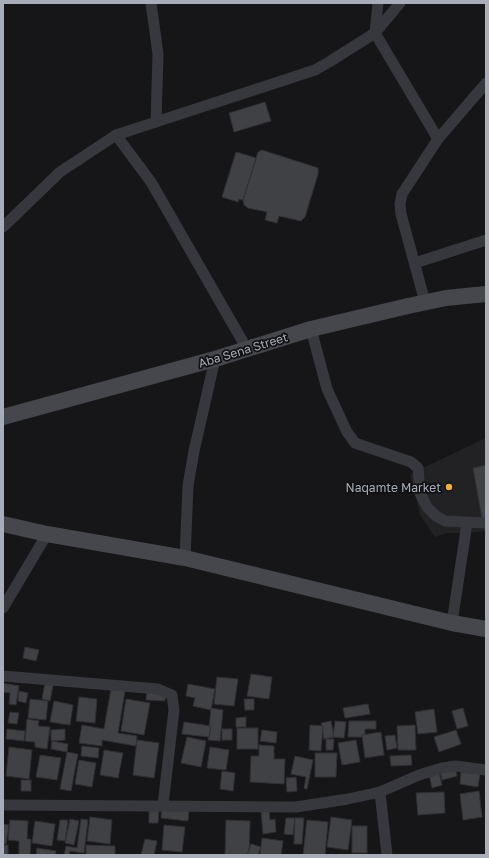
<svg xmlns="http://www.w3.org/2000/svg" width="489" height="858" font-family="'Golos Text',sans-serif">
<style>
.built{fill:#222225}
.building{fill:#404145;stroke:#303034}
.lines{fill:none;stroke-linecap:round;stroke-linejoin:round}
.street{stroke:#37383d;stroke-width:11}
.secondary{stroke:#45474d;stroke-width:16}
.poi-dot{fill:#f2b134;stroke:#111113;stroke-width:1.5}
.labels{text-anchor:middle;dominant-baseline:central;stroke-width:3.5;stroke-linejoin:round;paint-order:stroke}
.street-label{font-size:12px;fill:#a8adb8;stroke:#111113}
.poi-label{font-size:12px;fill:#a8adb8;stroke:#111113;text-anchor:end}
</style>
<rect width="100%" height="100%" fill="#161618"/>
<polygon class="built" points="486,438 486,531 468,533 448,533 435,537 420,515 410,474"/>
<g class="building">
<polygon points="265,102 271,121 234,132 229,113"/>
<polygon points="262,150 318,168 318,174 305,217 301,221 279,216 277,223 265,220 267,212 248,208 244,205 243,200 258,152"/>
<polygon points="236,152 256,158 243,200 239,199 238,202 222,197"/>
<polygon points="486,465 486,519 482,519 473,468"/>
<polygon points="25,647 39,650 36,661 23,658"/>
<polygon points="251,674 272,677 269,699 247,696"/>
<polygon points="217,677 238,679 234,706 214,704"/>
<polygon points="3,683 19,686 16,705 9,704 10,693 3,692"/>
<polygon points="45,683 53,685 50,701 42,699"/>
<polygon points="188,684 215,689 211,710 193,706 195,698 186,696"/>
<polygon points="111,689 125,691 118,733 137,736 136,746 102,740 102,746 79,743 82,725 104,729"/>
<polygon points="147,690 166,691 165,701 146,700"/>
<polygon points="19,691 28,693 26,703 18,701"/>
<polygon points="79,697 97,699 95,723 76,721"/>
<polygon points="30,699 48,701 46,720 28,718"/>
<polygon points="126,699 150,703 144,735 121,731"/>
<polygon points="244,699 254,699 254,710 245,710"/>
<polygon points="54,701 73,705 70,725 50,722"/>
<polygon points="368,704 370,714 345,718 343,708"/>
<polygon points="211,708 223,710 220,741 208,740"/>
<polygon points="463,708 468,726 457,729 452,711"/>
<polygon points="434,709 437,732 418,734 415,712"/>
<polygon points="10,712 19,713 17,724 8,723"/>
<polygon points="246,717 246,727 236,727 236,718"/>
<polygon points="27,719 39,721 38,726 50,727 47,749 35,747 35,742 25,741"/>
<polygon points="331,721 334,737 324,739 321,723"/>
<polygon points="335,721 346,722 344,738 333,737"/>
<polygon points="349,721 376,721 376,729 365,729 365,737 348,737"/>
<polygon points="184,722 211,726 209,737 182,734"/>
<polygon points="310,725 323,726 321,751 309,750"/>
<polygon points="415,725 416,750 398,750 397,726"/>
<rect x="237" y="728" width="21" height="21"/>
<polygon points="7,729 25,731 24,741 6,739"/>
<polygon points="65,729 65,740 51,741 51,730"/>
<rect x="222" y="729" width="10" height="11"/>
<polygon points="262,730 277,732 276,743 260,741"/>
<polygon points="456,730 461,744 439,752 434,737"/>
<polygon points="381,732 384,755 365,758 362,735"/>
<polygon points="395,735 397,748 387,750 385,736"/>
<polygon points="187,737 206,741 201,767 181,763"/>
<polygon points="326,739 334,739 333,750 326,750"/>
<polygon points="137,740 159,743 154,778 133,775"/>
<polygon points="356,740 360,762 342,765 338,743"/>
<polygon points="52,741 68,744 67,752 51,749"/>
<polygon points="259,745 274,746 274,759 285,759 284,784 250,782 251,756 259,756"/>
<polygon points="82,746 99,748 98,758 81,756"/>
<polygon points="9,747 32,750 29,779 6,776"/>
<polygon points="210,747 229,750 226,770 207,768"/>
<polygon points="104,750 123,753 118,778 100,775"/>
<polygon points="67,752 78,754 71,791 60,789"/>
<polygon points="315,753 337,753 336,777 315,777"/>
<polygon points="40,755 61,758 57,780 36,777"/>
<polygon points="411,755 412,765 391,766 390,756"/>
<polygon points="295,756 313,760 307,789 304,788 306,777 291,774"/>
<polygon points="79,760 96,763 92,787 75,784"/>
<polygon points="455,768 457,776 442,780 440,772"/>
<polygon points="222,771 235,773 233,791 220,789"/>
<polygon points="439,772 442,785 432,788 429,774"/>
<polygon points="461,772 480,774 478,787 460,784"/>
<polygon points="296,777 297,791 287,792 286,778"/>
<rect x="21" y="780" width="10" height="11"/>
<polygon points="479,791 482,817 463,820 460,794"/>
<polygon points="444,792 445,813 418,815 416,793"/>
<polygon points="162,806 189,809 188,821 161,818"/>
<polygon points="149,809 159,810 158,823 149,823"/>
<polygon points="261,811 269,811 270,820 275,819 276,832 263,834"/>
<polygon points="90,817 112,820 110,844 87,841"/>
<polygon points="331,817 352,820 348,850 327,847"/>
<polygon points="286,818 295,818 293,835 284,834"/>
<polygon points="295,818 304,818 302,844 294,844"/>
<polygon points="70,819 79,821 74,845 65,843"/>
<polygon points="81,819 88,820 84,853 70,851 69,855 64,855 66,846 77,848"/>
<polygon points="10,820 28,821 27,839 31,839 30,855 19,855 19,841 8,840"/>
<polygon points="60,820 68,820 65,841 57,840"/>
<polygon points="226,820 250,821 249,855 225,855"/>
<polygon points="307,820 328,822 325,855 303,855"/>
<polygon points="35,821 55,824 52,846 32,843"/>
<polygon points="3,824 9,825 6,844 3,844"/>
<polygon points="164,825 185,827 182,852 162,850"/>
<rect x="352" y="826" width="15" height="27"/>
<polygon points="262,838 283,841 281,855 260,855"/>
<polygon points="145,839 157,841 154,855 141,855"/>
<polygon points="251,844 261,847 258,855 247,855"/>
<rect x="3" y="845" width="5" height="10"/>
<polygon points="86,845 115,846 115,855 86,855"/>
<polygon points="37,848 56,851 55,855 36,855"/>
</g>
<g class="lines">
<g class="street">
<polyline points="151,3 158,54 156,122"/>
<polyline points="378,3 375,33 438,139"/>
<polyline points="116,135 151,182 247,349"/>
<polyline points="3,227 60,172 116,135 315,70 329,62 375,33 400,3"/>
<polyline points="415,263 486,240"/>
<polyline points="425,302 401,214 400,204 402,194 438,139 486,83"/>
<polyline points="311,329 327,389 347,432 355,443 411,462 418,468 420,493 427,507 436,516 445,521 486,523"/>
<polyline points="185,558 188,486 194,451 215,359"/>
<polyline points="3,608 47,534"/>
<polyline points="452,623 467,523"/>
<polyline points="3,676 158,689 172,695 174,710 163,805"/>
<polyline points="380,792 387,855"/>
<polyline points="3,805 296,807 348,799 380,792 419,775 442,768 456,766 486,770"/>
</g>
<g class="secondary">
<polyline points="3,417 215,359 311,329 408,306 446,298 486,294"/>
<polyline points="3,524 47,534 185,558 452,623 486,629"/>
</g>
</g>
<circle class="poi-dot" cx="449" cy="487" r="4"/>
<g class="labels">
<g class="street-label">
<text transform="translate(243 350) rotate(-17)">Aba Sena Street</text>
</g>
<g class="poi-label">
<text x="441" y="487">Naqamte Market</text>
</g>
</g>
<rect width="489" height="858" fill="none" stroke="#a8adb8" stroke-width="8"/>
</svg>
